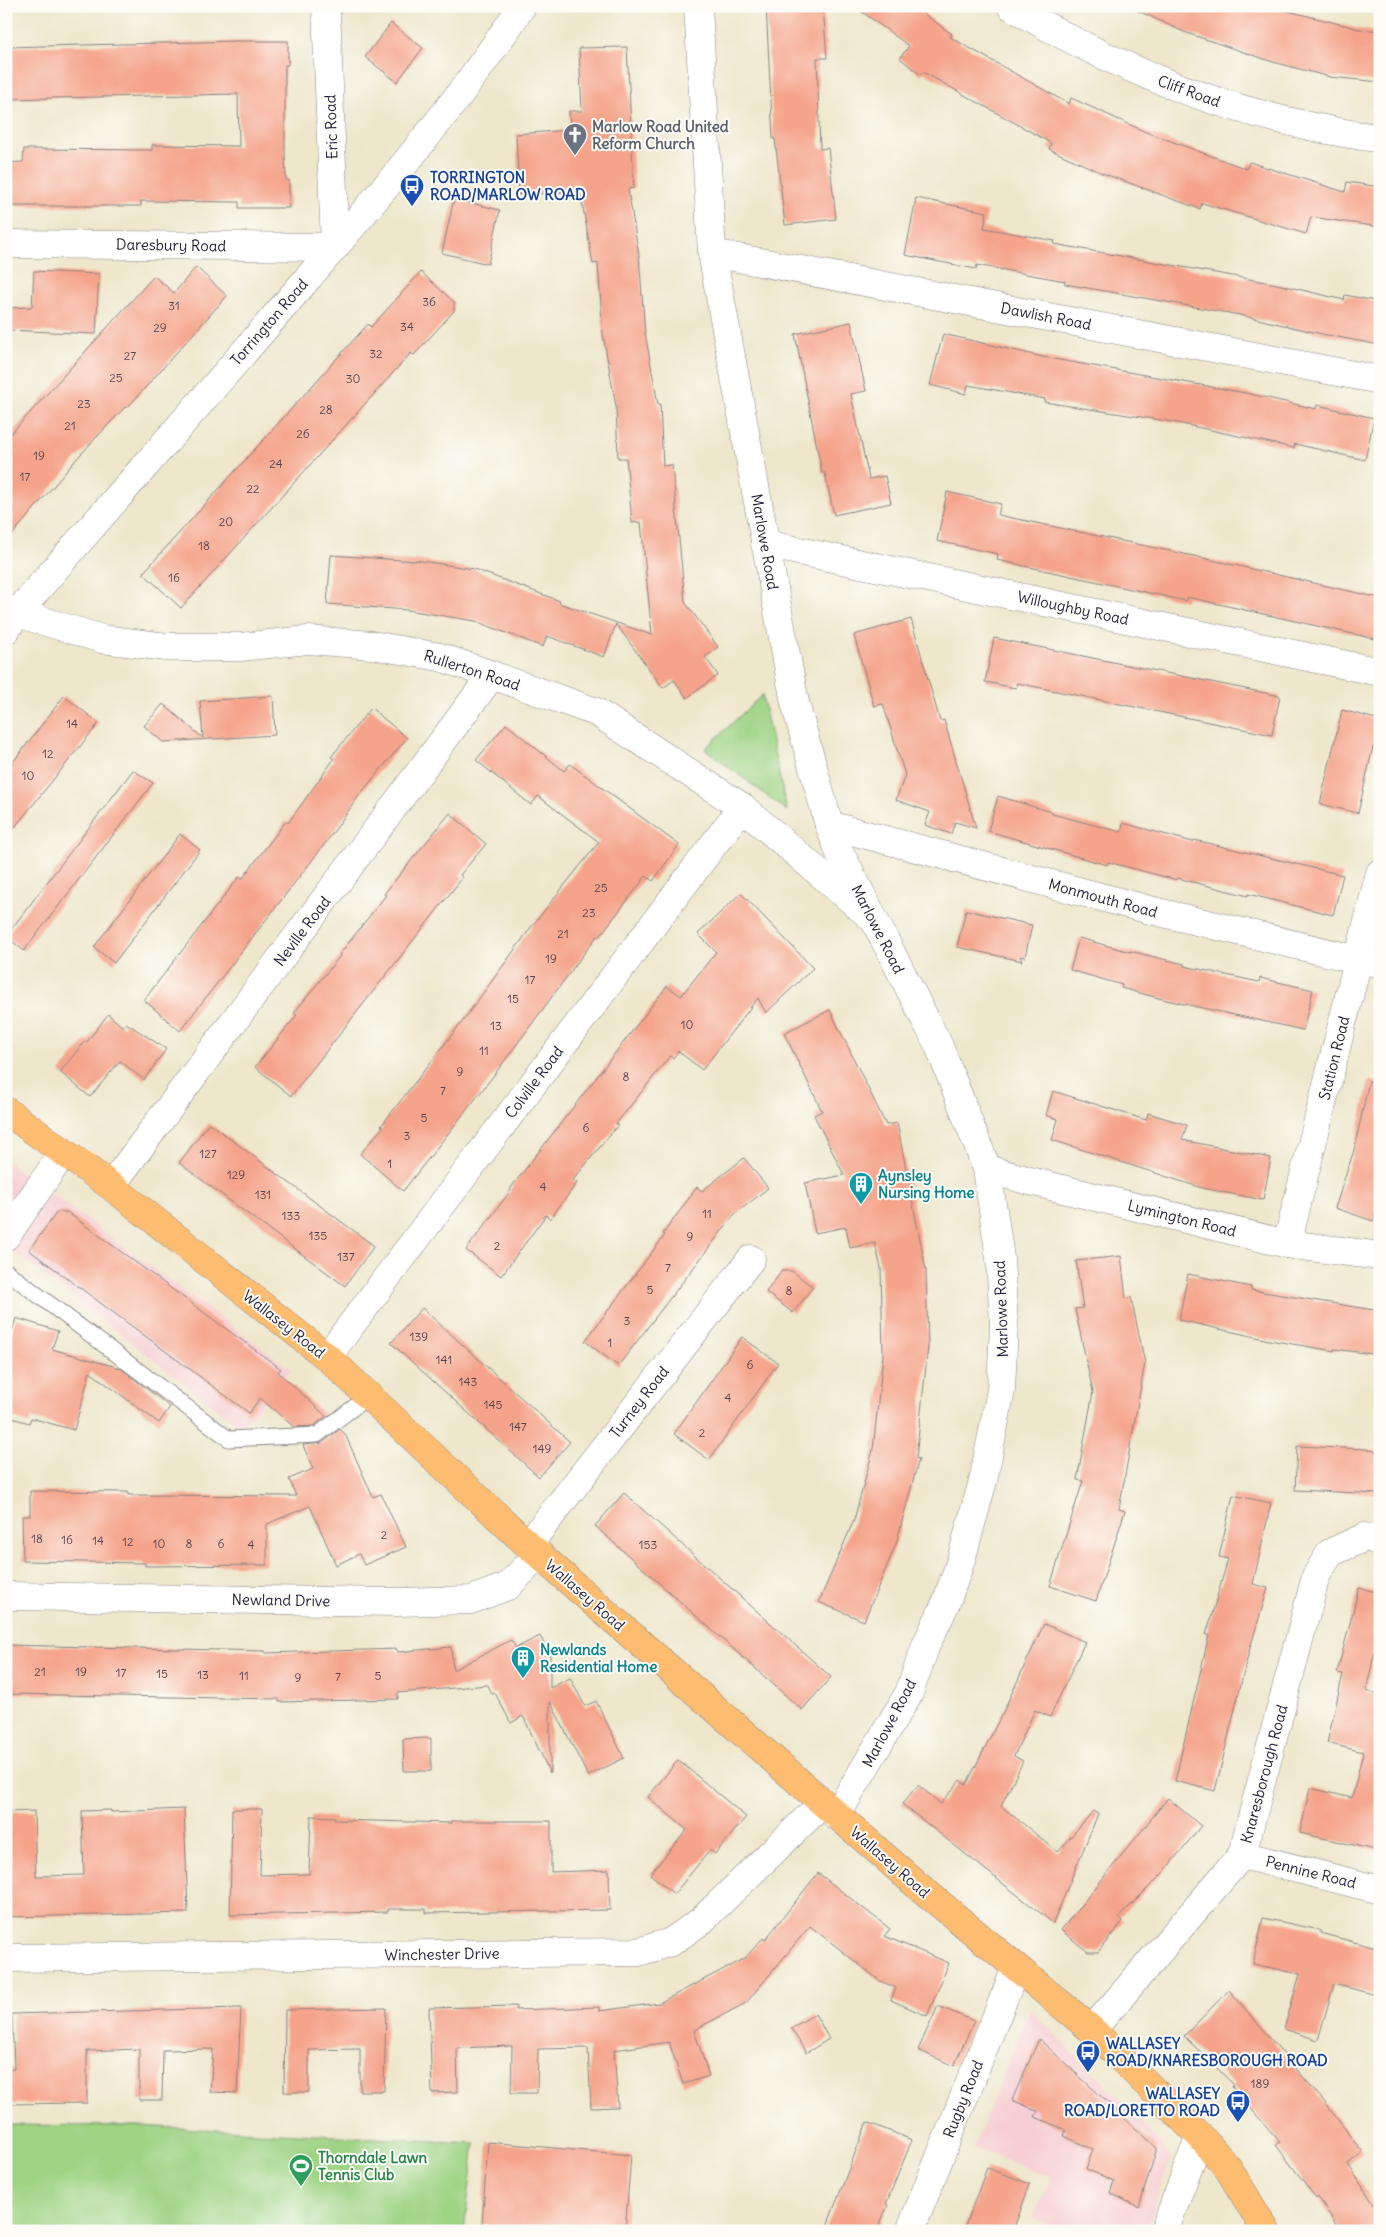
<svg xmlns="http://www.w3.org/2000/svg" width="1386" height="2237" font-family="Delius,sans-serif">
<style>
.built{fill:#f7cfd3}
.green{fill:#9ed384;stroke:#607a60}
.building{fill:#f5a48b}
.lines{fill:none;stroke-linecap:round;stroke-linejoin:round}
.service-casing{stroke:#888484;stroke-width:17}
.minor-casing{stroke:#888484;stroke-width:29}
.tertiary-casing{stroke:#888484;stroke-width:29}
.primary-casing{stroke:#888484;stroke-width:29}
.service{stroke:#fff;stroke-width:15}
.minor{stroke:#fff;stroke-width:28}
.tertiary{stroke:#fff;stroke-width:28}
.primary{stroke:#febc70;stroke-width:28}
.labels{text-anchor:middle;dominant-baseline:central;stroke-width:4;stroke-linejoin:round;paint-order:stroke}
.number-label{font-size:12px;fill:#57424f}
.street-label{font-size:15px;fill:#22223b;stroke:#fdfcf7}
.worship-label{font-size:15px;font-weight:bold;fill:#5b616d;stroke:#fdfcf7;text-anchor:start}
.transit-label{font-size:15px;font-weight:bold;fill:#164399;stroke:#fdfcf7;text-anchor:start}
.culture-label{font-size:15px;font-weight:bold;fill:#0d838f;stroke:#fdfcf7;text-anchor:start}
.leisure-label{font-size:15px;font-weight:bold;fill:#27864d;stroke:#fdfcf7;text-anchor:start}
</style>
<rect width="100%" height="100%" fill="#fdfcf7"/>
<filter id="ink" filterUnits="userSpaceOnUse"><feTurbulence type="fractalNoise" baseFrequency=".02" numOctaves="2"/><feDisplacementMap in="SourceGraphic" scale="10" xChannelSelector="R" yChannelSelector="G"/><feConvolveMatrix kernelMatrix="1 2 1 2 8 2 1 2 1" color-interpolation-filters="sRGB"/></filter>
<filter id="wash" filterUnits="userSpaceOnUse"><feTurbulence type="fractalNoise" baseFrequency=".0096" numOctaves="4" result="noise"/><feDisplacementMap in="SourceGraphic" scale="20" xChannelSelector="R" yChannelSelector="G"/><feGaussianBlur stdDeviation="1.12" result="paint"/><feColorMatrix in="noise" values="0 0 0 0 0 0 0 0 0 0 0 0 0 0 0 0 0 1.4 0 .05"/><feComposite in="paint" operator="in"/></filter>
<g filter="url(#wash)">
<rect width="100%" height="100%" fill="#eee7cc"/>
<g class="built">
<polygon points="6,1161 291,1369 241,1427 6,1246"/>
<polygon points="1030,2010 1131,2109 1171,2158 1146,2231 1063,2231 1033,2218 1051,2177 973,2148"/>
</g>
<g class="green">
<polygon points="762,695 787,811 705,749"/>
<polygon points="6,2125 139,2126 475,2143 464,2231 6,2231"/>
</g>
<g id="blocks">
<g class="building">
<polygon points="766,6 823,6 827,58 817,58 820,149 828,148 836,219 785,225 775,139 773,139"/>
<polygon points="854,6 913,6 952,34 950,37 1069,104 1071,98 1146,132 1247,169 1249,162 1345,192 1347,182 1380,187 1380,227 1311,217 1306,234 1202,203 1200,209 1102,173 1049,149 1051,143 923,72 921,75 900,58 909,46"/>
<polygon points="1128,6 1268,6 1360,29 1380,31 1380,82 1330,77 1273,62 1184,32"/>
<polygon points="391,23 423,48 397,82 365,57"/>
<polygon points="238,41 288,41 288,65 285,65 285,152 286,180 289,180 289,208 239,208 239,202 141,201 141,206 6,206 6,163 23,162 24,149 152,150 152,145 239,146 238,94 6,99 6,47"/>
<polygon points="627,47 634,188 628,189 639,256 645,333 658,404 660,404 663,466 672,465 685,602 718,647 705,657 718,675 687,698 674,680 663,688 616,624 604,657 547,636 543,647 475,621 407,610 327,604 331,555 415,561 415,560 474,569 560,601 559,603 652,635 641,522 632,523 626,458 618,458 616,406 603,335 598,263 593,264 580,191 519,195 516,134 570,130 569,111 582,111 579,48"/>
<polygon points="916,198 987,212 984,228 1055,241 1054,244 1277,284 1344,300 1345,295 1380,302 1380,345 1322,334 1240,315 1065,284 1065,281 977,265 976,269 905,255"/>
<polygon points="454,199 500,210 488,264 442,253"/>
<polygon points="196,267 227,296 127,408 125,407 80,455 6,542 6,439 154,276 174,293"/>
<polygon points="34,271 99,274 96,334 6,330 6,308 32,307"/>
<polygon points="421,272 454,302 454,311 414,355 411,353 181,608 143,573 368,324 371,327"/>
<polygon points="851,322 866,391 851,394 869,479 885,476 891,503 834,515 825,473 822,473 795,334"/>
<polygon points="943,334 1043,357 1246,393 1316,409 1317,405 1374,418 1365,460 1295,444 1294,448 1173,422 1044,402 1045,399 968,385 966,394 930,385"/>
<polygon points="947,492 1001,504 998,515 1194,556 1380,598 1380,640 1187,597 1186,601 997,560 998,554 937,541"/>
<polygon points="911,619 940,721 944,720 976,828 955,822 951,834 925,825 930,812 896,800 905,775 883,704 874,706 854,635"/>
<polygon points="994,638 1280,696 1272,735 1017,683 1016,688 985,682"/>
<polygon points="64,696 99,723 6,838 6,771"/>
<polygon points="273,696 275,735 163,742 144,726 163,704 203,738 200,701"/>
<polygon points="371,708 407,738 361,793 327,841 180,1031 144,1000 239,877 242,879 286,821 288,823 334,759 331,757"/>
<polygon points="1342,710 1380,720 1380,748 1373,747 1358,813 1320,804"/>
<polygon points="506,724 564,771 570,764 679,845 653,881 646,876 599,937 597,936 494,1075 403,1191 360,1154 383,1127 381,1126 465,1018 532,926 599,842 538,796 531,805 476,760"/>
<polygon points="133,770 153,783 24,951 6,936"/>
<polygon points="998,796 1052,812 1052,814 1121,832 1123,823 1193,842 1194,840 1343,875 1333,915 1248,894 1248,896 1177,878 1177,880 1108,862 1107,865 988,831"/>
<polygon points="450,813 486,844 460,875 463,877 291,1096 255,1067 297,1015 294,1013 340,956 339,955 386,895 384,894"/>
<polygon points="180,834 200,850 114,963 94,947"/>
<polygon points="741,893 813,968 766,1013 758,998 702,1070 678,1051 673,1058 670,1056 616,1124 618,1125 573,1180 577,1183 550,1219 546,1215 501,1276 466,1250 511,1190 510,1189 667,986 681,996 716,952 698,934"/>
<polygon points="966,910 1032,925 1025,957 1020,956 1022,961 957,947"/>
<polygon points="1079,938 1130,952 1130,951 1184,964 1184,966 1259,982 1260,978 1313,990 1303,1030 1166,1000 1121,988 1122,985 1070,970"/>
<polygon points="830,1010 886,1125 897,1123 926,1270 928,1347 916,1458 919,1459 896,1544 864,1621 819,1602 854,1520 873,1450 883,1355 881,1268 875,1243 850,1248 846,1227 815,1233 805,1183 844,1175 814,1115 822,1111 784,1033"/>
<polygon points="108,1014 123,1027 126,1023 166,1049 144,1080 120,1061 90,1097 60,1072 85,1041 87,1042"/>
<polygon points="1369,1081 1380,1082 1380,1200 1373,1221 1335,1208 1354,1150"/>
<polygon points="1053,1091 1146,1120 1148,1113 1187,1125 1182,1140 1271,1158 1263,1200 1202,1188 1052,1140 1058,1119 1046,1115"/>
<polygon points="209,1123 374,1246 345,1286 179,1163"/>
<polygon points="744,1158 768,1188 734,1215 618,1366 585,1341 665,1235 663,1234 697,1187 702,1191"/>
<polygon points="57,1212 67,1212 281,1369 278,1372 326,1416 314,1426 294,1427 260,1398 249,1413 29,1250"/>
<polygon points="1121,1256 1126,1299 1131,1297 1145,1363 1119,1509 1125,1511 1096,1601 1050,1586 1083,1481 1077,1480 1093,1392 1075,1309 1083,1308 1076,1261"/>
<polygon points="782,1271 792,1271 813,1287 793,1313 766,1292"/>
<polygon points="1188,1274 1251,1287 1251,1290 1380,1311 1380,1355 1334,1349 1334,1351 1269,1340 1179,1320"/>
<polygon points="422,1308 570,1442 539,1477 391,1343"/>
<polygon points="16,1318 58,1331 52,1349 120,1368 170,1407 159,1423 90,1372 74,1430 31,1418 29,1423 6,1416 6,1350"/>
<polygon points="742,1337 778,1363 709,1460 674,1434"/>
<polygon points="340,1429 345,1434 373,1497 381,1494 406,1547 364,1565 359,1554 336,1565 310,1506 267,1524 267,1565 145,1566 145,1563 23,1561 22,1516 30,1516 30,1491 128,1492 128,1495 296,1496 289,1479 313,1469 303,1445 322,1443"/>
<polygon points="1297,1446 1365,1449 1380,1452 1380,1494 1295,1490"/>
<polygon points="624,1493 831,1677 802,1710 595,1526"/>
<polygon points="1233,1495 1271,1503 1253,1584 1268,1588 1248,1655 1215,1791 1175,1781 1209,1635 1206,1635 1228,1559 1219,1557"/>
<polygon points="1359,1588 1380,1593 1380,1629 1366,1691 1380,1694 1380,1851 1300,1833 1310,1788 1352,1798 1363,1752 1327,1743 1343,1674 1337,1673"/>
<polygon points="1044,1624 1085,1642 1050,1717 1035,1710 1014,1756 1023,1761 1001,1806 1058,1852 1093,1811 1098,1814 1053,1923 902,1804 918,1785 941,1804 960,1780 966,1785 1003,1712"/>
<polygon points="540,1636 550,1655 550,1688 570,1678 585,1706 596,1701 624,1758 588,1776 550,1701 550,1773 523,1716 511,1723 495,1693 492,1694 488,1685 398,1693 398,1699 279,1702 279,1699 6,1694 6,1645 265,1651 265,1653 397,1649 397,1652 451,1647 453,1670 511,1640 516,1648"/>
<polygon points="431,1738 431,1771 404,1771 403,1739"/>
<polygon points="678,1760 746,1817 715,1854 710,1850 674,1894 650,1874 687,1830 648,1797"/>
<polygon points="1168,1798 1201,1826 1162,1874 1119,1917 1123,1921 1098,1952 1088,1952 1061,1930"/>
<polygon points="184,1809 188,1913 6,1917 6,1877 10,1877 8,1812 34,1811 36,1876 84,1875 82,1811 111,1810 111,1812"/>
<polygon points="232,1809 262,1809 260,1875 309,1874 311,1816 335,1817 335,1820 451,1823 451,1821 551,1821 551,1872 609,1870 610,1910 426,1913 426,1909 388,1909 388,1912 230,1915"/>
<polygon points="818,1873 890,1929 884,1936 949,1963 927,2016 891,2000 896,1988 880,1981 810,1926 746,2003 694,2030 709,2076 683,2084 669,2042 614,2050 618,2107 591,2108 588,2048 538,2049 537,2093 511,2093 512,2046 457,2048 458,2092 432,2093 429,2008 516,2006 516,2010 599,2007 599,2011 659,2003 745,1958 763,1938 765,1940"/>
<polygon points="1263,1918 1320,1930 1320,1933 1380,1949 1380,1996 1334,1984 1318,2040 1284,2029 1300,1974 1253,1964"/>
<polygon points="1229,1990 1322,2099 1363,2152 1348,2164 1380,2214 1380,2231 1340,2231 1318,2196 1316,2198 1276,2145 1280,2142 1232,2087 1234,2085 1184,2036"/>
<polygon points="938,2006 974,2021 954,2066 918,2050"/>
<polygon points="241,2008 237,2093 210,2092 213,2049 163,2050 162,2100 139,2100 139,2049 87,2051 87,2103 6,2104 6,2069 14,2069 12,2014"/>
<polygon points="386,2008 384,2091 360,2091 360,2049 309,2050 309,2092 284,2092 285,2010"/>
<polygon points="815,2014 829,2039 806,2053 791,2028"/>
<polygon points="1039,2039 1157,2148 1139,2207 1110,2193 1114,2181 1086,2169 1093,2149 1064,2136 1066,2130 1035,2117 1038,2111 1012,2100"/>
<polygon points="867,2122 912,2140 886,2204 888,2205 877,2231 825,2231"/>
<polygon points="488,2142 631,2155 625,2231 488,2231 489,2225 482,2224"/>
<polygon points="987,2168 1030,2184 1013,2231 963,2231"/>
</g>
</g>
</g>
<g filter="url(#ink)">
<use href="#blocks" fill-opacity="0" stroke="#888484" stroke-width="1"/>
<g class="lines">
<defs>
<polyline id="service" points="6,1271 229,1439 317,1435 369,1396"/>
<g id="minor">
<polyline points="6,244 335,247 326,6"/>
<polyline points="712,253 1380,380"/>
<polyline points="765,544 1380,672"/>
<polyline points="6,608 17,613 102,639 167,647 240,647 308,640 372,645 440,657 492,675 596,712 742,807 871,917"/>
<polyline points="829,825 1150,910 1359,960 1380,963"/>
<polyline points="987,1169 1026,1180 1287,1244 1380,1256"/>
<polyline points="111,1186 492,675"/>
<polyline points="6,1236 63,1153"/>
<polyline points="1287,1244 1380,873"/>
<polyline points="327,1357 742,807"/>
<polyline points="528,1545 751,1259"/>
<polyline points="6,1596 397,1602 471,1600 508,1586 539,1554"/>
<polyline points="1242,1855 1380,1890"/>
<polyline points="6,1958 638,1952 671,1942 701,1921 822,1804"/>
<polyline points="1092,2030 1242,1855 1316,1576 1330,1553 1365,1537 1380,1541"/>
<polyline points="910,2231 1016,1968"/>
<polyline points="1164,2231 1200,2136"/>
</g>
<g id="tertiary">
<polyline points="698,6 712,253 795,703 829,825 839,851 939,1046 987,1169 1000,1258 1004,1324 1001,1390 983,1481 961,1560 946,1603 926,1645 909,1693 836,1816"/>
<path d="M1011,6C1104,61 1203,104 1309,126C1332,131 1356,136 1380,138"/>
<path d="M6,630L17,613C111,504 207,396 301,286C379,196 456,106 522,6"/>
</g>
<polyline id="primary" points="6,1111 111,1186 327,1357 528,1545 917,1885 1092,2030 1200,2136 1228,2168 1266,2231"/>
</defs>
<use href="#service" class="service-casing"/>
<use href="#minor" class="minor-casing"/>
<use href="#tertiary" class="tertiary-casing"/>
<use href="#primary" class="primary-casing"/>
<use href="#service" class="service"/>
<use href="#minor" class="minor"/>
<use href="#tertiary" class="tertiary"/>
<use href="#primary" class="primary"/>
</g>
</g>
<defs>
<symbol id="church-pin" viewBox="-11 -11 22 30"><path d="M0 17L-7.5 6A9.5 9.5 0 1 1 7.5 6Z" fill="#6b7280" stroke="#fdfcf7"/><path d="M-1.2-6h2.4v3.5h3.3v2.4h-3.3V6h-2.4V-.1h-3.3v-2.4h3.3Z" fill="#fff"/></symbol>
<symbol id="bus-pin" viewBox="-11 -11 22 30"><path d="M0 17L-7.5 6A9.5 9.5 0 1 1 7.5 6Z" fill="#1a4fb4" stroke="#fdfcf7"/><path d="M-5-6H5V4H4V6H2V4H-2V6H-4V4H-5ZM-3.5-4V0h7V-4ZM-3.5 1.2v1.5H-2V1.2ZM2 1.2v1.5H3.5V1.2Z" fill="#fff"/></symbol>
<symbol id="building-pin" viewBox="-11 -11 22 30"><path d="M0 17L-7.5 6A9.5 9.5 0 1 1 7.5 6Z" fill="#0f9aa8" stroke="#fdfcf7"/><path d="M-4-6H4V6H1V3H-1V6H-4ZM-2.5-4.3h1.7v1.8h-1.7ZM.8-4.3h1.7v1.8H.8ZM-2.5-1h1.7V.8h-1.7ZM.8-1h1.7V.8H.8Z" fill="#fff"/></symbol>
<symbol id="stadium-pin" viewBox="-11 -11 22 30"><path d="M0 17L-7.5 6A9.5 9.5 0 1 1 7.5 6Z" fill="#2e9e5b" stroke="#fdfcf7"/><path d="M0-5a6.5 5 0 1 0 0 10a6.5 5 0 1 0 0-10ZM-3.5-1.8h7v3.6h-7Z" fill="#fff"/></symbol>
</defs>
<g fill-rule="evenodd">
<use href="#church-pin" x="561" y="121" width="28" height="38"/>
<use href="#bus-pin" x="398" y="172" width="28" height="38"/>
<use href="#building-pin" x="847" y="1170" width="28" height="38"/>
<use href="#building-pin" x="509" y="1644" width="28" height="38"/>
<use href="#bus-pin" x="1074" y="2038" width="28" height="38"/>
<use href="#bus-pin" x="1224" y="2088" width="28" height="38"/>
<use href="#stadium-pin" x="287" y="2152" width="28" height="38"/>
</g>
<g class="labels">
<g class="number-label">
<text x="429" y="301">36</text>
<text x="174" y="305">31</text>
<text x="407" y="326">34</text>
<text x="160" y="327">29</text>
<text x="376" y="353">32</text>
<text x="130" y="355">27</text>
<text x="116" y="377">25</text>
<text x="353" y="378">30</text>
<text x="84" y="403">23</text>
<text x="326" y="409">28</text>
<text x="70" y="425">21</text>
<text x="303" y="433">26</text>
<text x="39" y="455">19</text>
<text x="276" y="463">24</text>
<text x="25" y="476">17</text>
<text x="253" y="488">22</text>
<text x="226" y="521">20</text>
<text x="204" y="545">18</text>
<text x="174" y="577">16</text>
<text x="72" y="723">14</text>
<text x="48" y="753">12</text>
<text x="28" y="775">10</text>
<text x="601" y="887">25</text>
<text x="589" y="912">23</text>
<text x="563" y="933">21</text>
<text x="551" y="958">19</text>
<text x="530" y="979">17</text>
<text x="513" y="998">15</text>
<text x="687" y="1024">10</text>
<text x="496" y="1025">13</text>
<text x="484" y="1050">11</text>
<text x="460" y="1071">9</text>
<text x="626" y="1076">8</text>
<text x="443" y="1090">7</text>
<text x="424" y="1117">5</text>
<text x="586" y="1127">6</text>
<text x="407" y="1135">3</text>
<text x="208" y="1153">127</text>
<text x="390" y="1163">1</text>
<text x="236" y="1174">129</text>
<text x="543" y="1186">4</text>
<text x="263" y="1194">131</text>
<text x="707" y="1213">11</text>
<text x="291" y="1215">133</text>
<text x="318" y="1235">135</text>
<text x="690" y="1236">9</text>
<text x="497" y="1245">2</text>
<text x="346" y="1256">137</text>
<text x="668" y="1267">7</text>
<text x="650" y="1289">5</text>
<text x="789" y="1290">8</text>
<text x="627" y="1320">3</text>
<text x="419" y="1336">139</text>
<text x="610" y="1342">1</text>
<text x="444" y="1359">141</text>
<text x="750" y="1364">6</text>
<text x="468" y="1381">143</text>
<text x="728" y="1397">4</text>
<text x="493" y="1404">145</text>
<text x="518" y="1426">147</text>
<text x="702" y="1432">2</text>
<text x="542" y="1448">149</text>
<text x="384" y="1534">2</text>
<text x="37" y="1538">18</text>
<text x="67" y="1539">16</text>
<text x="98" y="1540">14</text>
<text x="128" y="1541">12</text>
<text x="159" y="1543">10</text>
<text x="189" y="1543">8</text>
<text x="221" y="1543">6</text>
<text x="251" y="1544">4</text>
<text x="648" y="1544">153</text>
<text x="40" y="1671">21</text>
<text x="81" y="1671">19</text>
<text x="121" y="1672">17</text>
<text x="162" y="1673">15</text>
<text x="203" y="1674">13</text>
<text x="244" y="1675">11</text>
<text x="378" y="1675">5</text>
<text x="338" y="1676">7</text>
<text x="298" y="1677">9</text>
<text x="1260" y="2083">189</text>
</g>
<g class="street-label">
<text transform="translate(1189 91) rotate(20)">Cliff Road</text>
<text transform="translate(331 127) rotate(-92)">Eric Road</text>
<text transform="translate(171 245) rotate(1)">Daresbury Road</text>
<text transform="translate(1046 316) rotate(11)">Dawlish Road</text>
<text transform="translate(269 322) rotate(-49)">Torrington Road</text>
<text transform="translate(765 542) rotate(80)">Marlowe Road</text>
<text transform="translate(1073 608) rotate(12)">Willoughby Road</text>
<text transform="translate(472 670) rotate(18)">Rullerton Road</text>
<text transform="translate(1103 898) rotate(15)">Monmouth Road</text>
<text transform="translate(878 929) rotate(63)">Marlowe Road</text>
<text transform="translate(302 931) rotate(-53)">Neville Road</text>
<text transform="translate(1334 1058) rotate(-76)">Station Road</text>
<text transform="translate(534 1082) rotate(-53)">Colville Road</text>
<text transform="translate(1182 1218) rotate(14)">Lymington Road</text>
<text transform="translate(1001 1309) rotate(-92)">Marlowe Road</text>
<text transform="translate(284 1324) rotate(38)">Wallasey Road</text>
<text transform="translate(639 1402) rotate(-52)">Turney Road</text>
<text transform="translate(585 1595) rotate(41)">Wallasey Road</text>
<text transform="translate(281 1600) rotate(1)">Newland Drive</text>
<text transform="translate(889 1723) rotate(-62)">Marlowe Road</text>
<text transform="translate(1264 1774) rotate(-75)">Knaresborough Road</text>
<text transform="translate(890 1862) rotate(41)">Wallasey Road</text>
<text transform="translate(1311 1872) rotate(14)">Pennine Road</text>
<text transform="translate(442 1954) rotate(-1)">Winchester Drive</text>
<text transform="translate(963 2099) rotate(-68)">Rugby Road</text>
</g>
<g class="worship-label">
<text x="592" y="126">Marlow Road United<tspan x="592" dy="17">Reform Church</tspan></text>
</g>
<g class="transit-label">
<text x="430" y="177">TORRINGTON<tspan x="430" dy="17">ROAD/MARLOW ROAD</tspan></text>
<text x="1106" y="2043">WALLASEY<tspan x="1106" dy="17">ROAD/KNARESBOROUGH ROAD</tspan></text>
<text x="1220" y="2093" text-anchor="end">WALLASEY<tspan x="1220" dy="17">ROAD/LORETTO ROAD</tspan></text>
</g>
<g class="culture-label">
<text x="878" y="1175">Aynsley<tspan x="878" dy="17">Nursing Home</tspan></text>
<text x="540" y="1649">Newlands<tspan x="540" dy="17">Residential Home</tspan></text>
</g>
<g class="leisure-label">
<text x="318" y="2157">Thorndale Lawn<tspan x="318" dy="17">Tennis Club</tspan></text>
</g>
</g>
<rect width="1386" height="2237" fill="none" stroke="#fdfcf7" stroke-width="25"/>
</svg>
